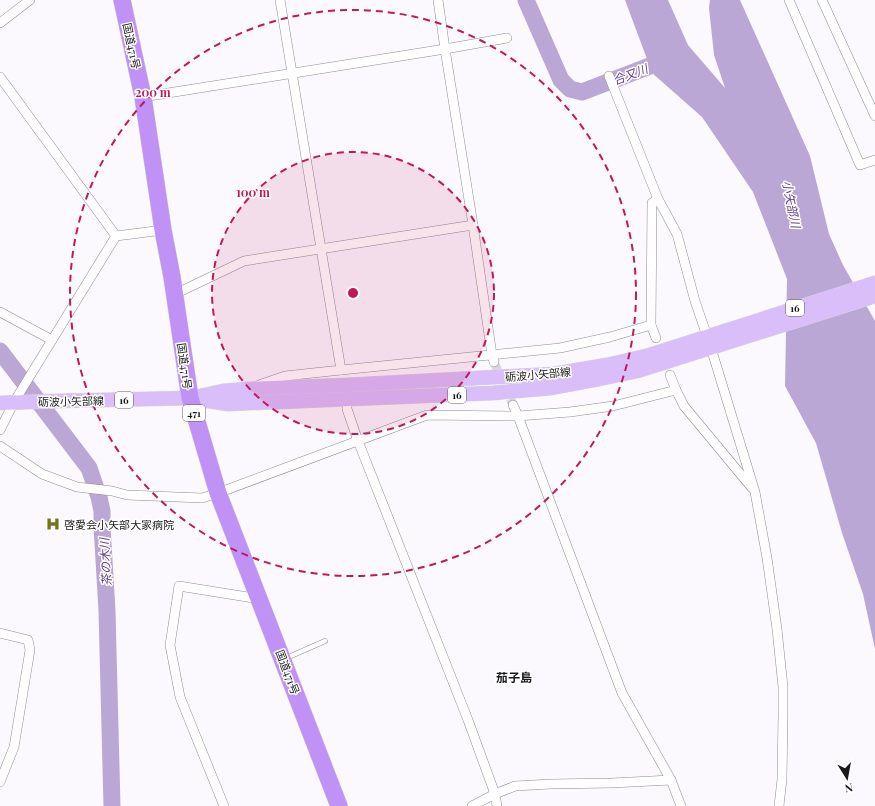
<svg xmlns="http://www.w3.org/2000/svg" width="875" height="806" font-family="'Playfair Display','Noto Sans JP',serif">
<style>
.water{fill:#bba7d6}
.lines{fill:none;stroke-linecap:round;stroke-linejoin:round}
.river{stroke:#bba7d6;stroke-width:17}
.street-tunnel{stroke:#d9d7dc;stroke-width:9;stroke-dasharray:9 4.5;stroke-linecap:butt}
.lane-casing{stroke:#8e8c91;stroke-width:5.5}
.street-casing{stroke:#8e8c91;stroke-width:10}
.primary-casing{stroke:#d6d6d6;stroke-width:15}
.highway-casing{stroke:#d6d6d6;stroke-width:18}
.lane{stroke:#fff;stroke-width:4.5}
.street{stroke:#fff;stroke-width:9}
.primary{stroke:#d9befa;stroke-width:14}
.highway{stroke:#c092f6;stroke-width:17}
.ring{fill:none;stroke:#c2185b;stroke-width:2;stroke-dasharray:7 5}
.labels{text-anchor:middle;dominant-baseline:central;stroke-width:3;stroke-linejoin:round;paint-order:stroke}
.shield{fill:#fff;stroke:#5f5e5f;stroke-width:1}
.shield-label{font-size:10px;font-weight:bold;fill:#1a191b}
.street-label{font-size:11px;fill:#1a191b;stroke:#fff}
.poi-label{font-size:11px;fill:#1a191b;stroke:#fff;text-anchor:start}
.water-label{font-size:12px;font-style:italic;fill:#604480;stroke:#fff}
.neighbourhood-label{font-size:12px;font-weight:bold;fill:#1a191b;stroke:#fff}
.centre{fill:#c2185b;stroke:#fff;stroke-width:2}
.ring-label{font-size:12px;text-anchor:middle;font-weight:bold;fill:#c2185b;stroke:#fff;stroke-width:3;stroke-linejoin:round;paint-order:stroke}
</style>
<rect width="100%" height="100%" fill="#fbf9fe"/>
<polygon class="water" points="625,0 668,0 688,45 725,88 714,55 709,8 710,0 740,0 810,156 829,234 843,265 875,321 875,649 863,594 842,533 816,443 785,386 787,279 753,192 702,117 652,73 636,78 630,68 647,59"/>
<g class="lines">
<g class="river">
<polyline points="526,0 561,80 570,89 582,92 655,64"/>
<polyline points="0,351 89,468 99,497 102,511 102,526 107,611 112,806"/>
</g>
<polyline class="street-tunnel" points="494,362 513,405"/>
<defs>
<polyline id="lane" points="284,659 325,641"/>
<g id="street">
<polyline points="438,0 445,49 507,38"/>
<polyline points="789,0 860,165 875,160"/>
<polyline points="822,0 875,116"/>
<polyline points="0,23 30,0"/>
<polyline points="609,76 658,199 677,234 695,301 707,336"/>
<polyline points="0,77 116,236"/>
<polyline points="143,97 445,49 473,225 492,355 494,362"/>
<polyline points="116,236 163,230"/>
<polyline points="175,294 244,261 473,225"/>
<polyline points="0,312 52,340"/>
<polyline points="651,325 652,203 658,199"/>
<polyline points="711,348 755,492 767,558 777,629 783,687 783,715 782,779 779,806"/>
<polyline points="341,370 560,348 610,337 651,325 656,338"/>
<polyline points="670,375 676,390 684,406 752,488"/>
<polyline points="259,385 285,376 341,370 280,0"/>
<polyline points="347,398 347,409 358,441 468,720 495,794 497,806"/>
<polyline points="513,405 518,416 622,693 671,780 681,806"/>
<polyline points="0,430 14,402 116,236"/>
<polyline points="0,446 42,474 77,487 112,491 127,495 202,498 218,493 427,415 518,416 570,412 613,406 676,390"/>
<polyline points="0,633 28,640 30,650 14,747 0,782"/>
<polyline points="224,806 180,697 170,645 179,586 260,599"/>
<polyline points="472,806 495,794 515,786 551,784 612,783 671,780"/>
</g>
<g id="primary">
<polyline points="200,396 223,391 248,389 347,385 554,374 607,365 650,355 875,283"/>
<polyline points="0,403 57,401 190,398 228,404 493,393 551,388 599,379 637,371 875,296"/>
</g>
<polyline id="highway" points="122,0 143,97 163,230 172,277 190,398 218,493 339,806"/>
</defs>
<use href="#lane" class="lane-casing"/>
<use href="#street" class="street-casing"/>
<use href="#primary" class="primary-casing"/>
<use href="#highway" class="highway-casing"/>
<use href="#lane" class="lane"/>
<use href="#street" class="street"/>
<use href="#primary" class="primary"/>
<use href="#highway" class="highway"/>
</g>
<circle cx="353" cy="293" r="141" fill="#c2185b" fill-opacity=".12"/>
<g class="ring">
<circle cx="353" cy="293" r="141"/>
<circle cx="353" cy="293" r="283"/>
</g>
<defs>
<symbol id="hospital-bare" viewBox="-9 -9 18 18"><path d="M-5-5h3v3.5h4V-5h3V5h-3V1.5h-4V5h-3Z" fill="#767418" stroke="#fff" stroke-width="2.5" paint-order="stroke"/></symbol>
</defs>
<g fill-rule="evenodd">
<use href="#hospital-bare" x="43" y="514" width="20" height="20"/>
</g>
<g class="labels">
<g class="shield">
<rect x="786" y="300" width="18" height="16" rx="3"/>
<rect x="448" y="387" width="18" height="16" rx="3"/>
<rect x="115" y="392" width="18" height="16" rx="3"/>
<rect x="183" y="405" width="22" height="16" rx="3"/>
</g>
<g class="shield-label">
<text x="795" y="308">16</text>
<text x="457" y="395">16</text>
<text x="124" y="400">16</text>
<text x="194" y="413">471</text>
</g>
<g class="street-label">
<text transform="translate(132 46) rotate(78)">国道471号</text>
<text transform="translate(185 366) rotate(82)">国道471号</text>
<text transform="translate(538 374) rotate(-5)">砺波小矢部線</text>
<text transform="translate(71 401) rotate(-1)">砺波小矢部線</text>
<text transform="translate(288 672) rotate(69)">国道471号</text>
</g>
<g class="poi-label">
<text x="64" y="524">啓愛会小矢部大家病院</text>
</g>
<g class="water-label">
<text transform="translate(630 74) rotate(-21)">合又川</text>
<text transform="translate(792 204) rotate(79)">小矢部川</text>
<text transform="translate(105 562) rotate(-93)">茶の木川</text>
</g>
<g class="neighbourhood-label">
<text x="514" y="677">茄子島</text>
</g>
</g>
<circle cx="353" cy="293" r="6" class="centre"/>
<g class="ring-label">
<text x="153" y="97">200 m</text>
<text x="253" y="197">100 m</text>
</g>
<g transform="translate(847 778) rotate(169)" stroke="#ffffff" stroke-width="3" paint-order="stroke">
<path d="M0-3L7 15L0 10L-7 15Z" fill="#1a191b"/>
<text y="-6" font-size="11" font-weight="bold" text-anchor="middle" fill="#1a191b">N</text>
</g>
</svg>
